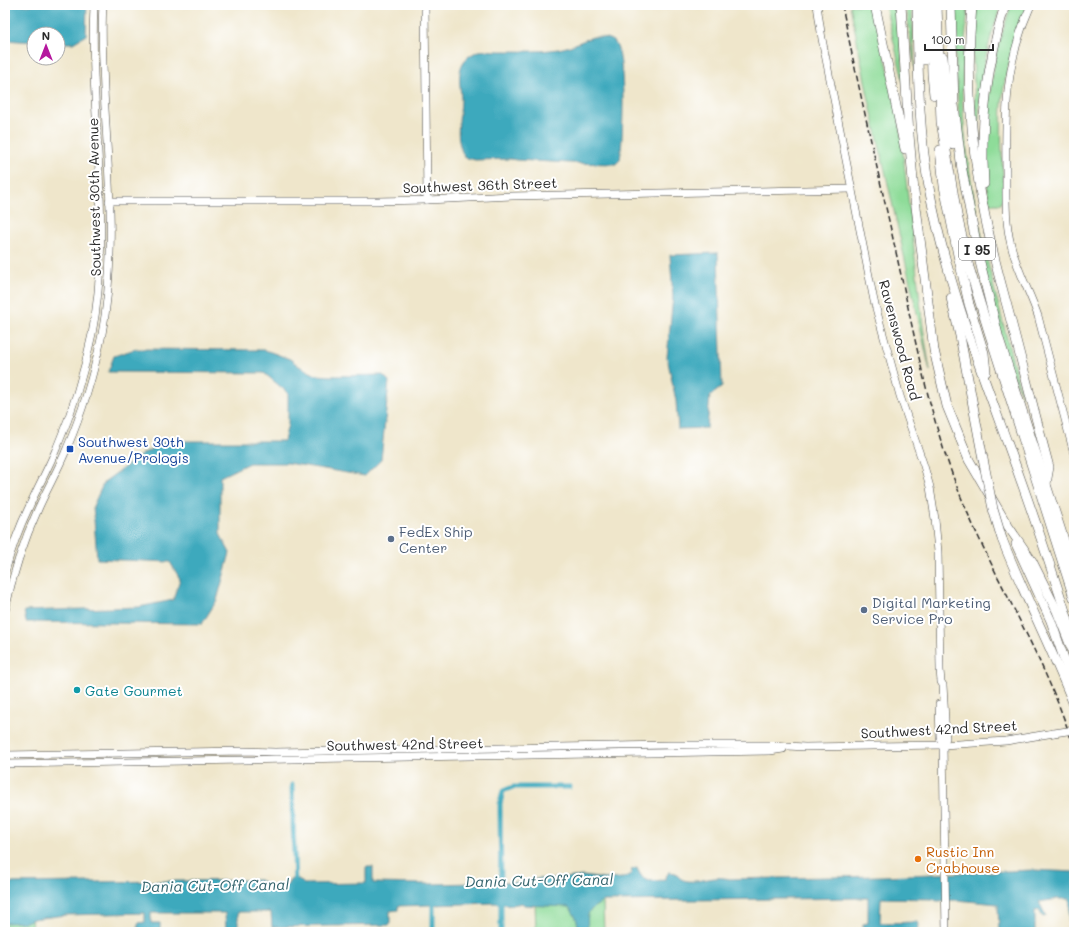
<svg xmlns="http://www.w3.org/2000/svg" width="1079" height="937" font-family="Mali,sans-serif">
<style>
.green{fill:#8edc99;stroke:#5c8462}
.water{fill:#3ea9bd;stroke:#346a74}
.lines{fill:none;stroke-linecap:round;stroke-linejoin:round}
.canal{stroke:#3ea9bd;stroke-width:5}
.secondary-casing{stroke:#484743;stroke-width:8}
.highway-casing{stroke:#484743;stroke-width:10}
.secondary{stroke:#fff;stroke-width:7}
.highway{stroke:#fff;stroke-width:9}
.rail{stroke:#2b2b2b;stroke-width:1.5;stroke-dasharray:6 3;stroke-linecap:butt}
.secondary-bridge-casing{stroke:#484743;stroke-width:8;stroke-linecap:butt}
.highway-bridge-casing{stroke:#484743;stroke-width:10;stroke-linecap:butt}
.secondary-bridge{stroke:#fff;stroke-width:7}
.highway-bridge{stroke:#fff;stroke-width:9}
.transit-dot{fill:#1a4fb4;stroke:#fff;stroke-width:1.5}
.service-dot{fill:#5c6f8a;stroke:#fff;stroke-width:1.5}
.culture-dot{fill:#0f9aa8;stroke:#fff;stroke-width:1.5}
.food-dot{fill:#e8710a;stroke:#fff;stroke-width:1.5}
.labels{text-anchor:middle;dominant-baseline:central;stroke-width:4;stroke-linejoin:round;paint-order:stroke}
.shield{fill:#fff;stroke:#6b6b6b;stroke-width:1}
.shield-label{font-size:13px;font-weight:bold;fill:#2b2b2b}
.street-label{font-size:14px;fill:#2b2b2b;stroke:#fff}
.transit-label{font-size:14px;fill:#164399;stroke:#fff;text-anchor:start}
.service-label{font-size:14px;fill:#4e5e75;stroke:#fff;text-anchor:start}
.culture-label{font-size:14px;fill:#0d838f;stroke:#fff;text-anchor:start}
.food-label{font-size:14px;fill:#c56008;stroke:#fff;text-anchor:start}
.water-label{font-size:15px;font-style:italic;fill:#34646d;stroke:#fff}
</style>
<rect width="100%" height="100%" fill="#fff"/>
<filter id="ink" filterUnits="userSpaceOnUse"><feTurbulence type="fractalNoise" baseFrequency=".025" numOctaves="2"/><feDisplacementMap in="SourceGraphic" scale="8" xChannelSelector="R" yChannelSelector="G"/><feConvolveMatrix kernelMatrix="1 2 1 2 8 2 1 2 1" color-interpolation-filters="sRGB"/></filter>
<filter id="wash" filterUnits="userSpaceOnUse"><feTurbulence type="fractalNoise" baseFrequency=".012" numOctaves="4" result="noise"/><feDisplacementMap in="SourceGraphic" scale="16" xChannelSelector="R" yChannelSelector="G"/><feGaussianBlur stdDeviation="0.9" result="paint"/><feColorMatrix in="noise" values="0 0 0 0 0 0 0 0 0 0 0 0 0 0 0 0 0 1.4 0 .05"/><feComposite in="paint" operator="in"/></filter>
<g filter="url(#wash)">
<rect width="100%" height="100%" fill="#efe6cb"/>
<g class="green">
<polygon points="850,5 873,5 898,110 923,327 930,371 867,91"/>
<polygon points="885,5 896,5 906,93"/>
<polygon points="906,5 912,5 915,72"/>
<path d="M952,5H968C966,40 960,76 963,111C969,208 999,303 1022,397L1007,360L981,262L962,165Z"/>
<path d="M977,5H1001C994,27 987,48 983,71C979,100 978,131 977,160L973,55Z"/>
<path d="M1011,5H1028C1018,34 1007,62 1003,93C999,127 1003,162 1004,197L1000,204H991L988,198L985,149L988,105L996,53Z"/>
<polygon points="603,901 604,932 536,932 535,902"/>
<polygon points="5,911 31,911 32,932 5,932"/>
</g>
<g class="water">
<polygon points="5,5 87,5 86,35 73,43 58,43 58,34 34,34 34,42 5,40"/>
<path d="M593,37C600,37 608,37 614,42C627,53 623,141 620,160L616,164L570,163L516,160L511,159L475,160L464,157C454,134 460,124 461,100C461,86 455,68 468,57C470,55 476,52 479,51C486,50 494,51 500,51C520,51 540,52 558,49C571,47 581,41 593,37Z"/>
<polygon points="718,253 722,387 710,396 707,428 678,429 676,401 667,357 673,297 670,255"/>
<polygon points="135,349 265,350 290,359 299,366 316,375 331,376 383,375 389,381 381,460 365,476 288,463 249,463 220,477 220,534 230,553 217,600 202,624 26,622 24,611 139,607 173,600 180,579 170,562 97,559 93,506 104,482 144,453 167,441 284,441 288,424 288,393 264,373 108,372 114,356"/>
<path d="M366,867H373V883L426,884L535,882V879L564,878L583,876L605,879L623,878L631,874L632,869L637,868C644,884 649,881 664,880L669,872L676,873C685,891 712,873 728,879L882,876L1034,870L1074,872V932H1068L1070,899H1057L1039,902L1046,916L1043,917L1039,910L1035,911V932H999L998,904L957,900L937,901L933,899L881,898L880,923L918,922V932H863V924L868,923V898L604,901C586,912 587,911 588,932H578C579,923 575,914 569,907L524,905L522,903L512,905L494,903L398,906V910L390,911V925L272,927L271,912H238V932H226L225,913H151V923H160V932H138V923L145,922V913L66,915L33,919L26,922L5,923V883L259,880L264,882L265,886L287,885L290,879H299L304,884L366,883Z"/>
</g>
<g class="lines">
<g class="canal">
<polyline points="292,785 295,886"/>
<polyline points="501,889 500,804 503,791 513,787 570,787"/>
<polyline points="501,897 501,932"/>
<polyline points="433,899 433,932"/>
</g>
</g>
</g>
<g filter="url(#ink)">
<g class="lines">
<defs>
<g id="secondary">
<polyline points="425,5 427,200"/>
<polyline points="817,5 822,39 874,301 900,396 924,466 930,487 935,519 938,552 940,670 941,682 943,685 946,738 943,745 946,932"/>
<path d="M1031,5C1005,62 1005,111 1006,172C1006,197 1005,222 1011,245C1017,270 1030,292 1038,316L1074,454"/>
<polyline points="109,201 377,201 427,200 512,196 852,189"/>
<path d="M5,572C11,550 19,528 29,507C38,486 49,467 57,447C73,410 84,373 92,334C113,226 89,114 94,5"/>
<path d="M5,611C12,576 24,540 39,507C48,487 59,468 67,448C83,411 94,373 102,334C117,253 108,171 104,90C103,61 101,33 103,5"/>
<polyline points="939,704 940,738 943,745"/>
<polyline points="5,755 244,751 275,752 669,745 770,745 805,747 943,745 1006,741 1054,733"/>
<polyline points="5,764 770,751 783,749"/>
</g>
<g id="highway">
<polyline points="875,5 905,149"/>
<polyline points="901,5 909,135 914,191 934,350 947,406 969,460 1006,523 1032,561 1057,611 1074,654"/>
<path d="M917,5C918,67 918,131 930,193C946,278 977,360 1007,442C1031,507 1053,573 1074,639"/>
<polyline points="924,5 924,60"/>
<polyline points="930,5 932,74 934,95"/>
<polyline points="937,5 941,122 957,215 969,267 988,329 1074,598"/>
<polyline points="951,5 954,105 962,170 979,258 999,339 1074,571"/>
<path d="M972,5C965,83 972,162 990,239C996,267 1004,294 1011,321C1024,370 1036,419 1049,467L1046,484"/>
<polyline points="943,57 949,124 953,145"/>
<polyline points="940,150 944,186 958,255 969,304 984,353 986,372"/>
<path d="M984,184C980,123 987,63 1005,5"/>
<polyline points="951,298 960,336 983,459"/>
<path d="M1002,539C1024,595 1052,649 1074,705"/>
<polyline points="1016,544 1051,621 1074,687"/>
</g>
</defs>
<use href="#secondary" class="secondary-casing"/>
<use href="#highway" class="highway-casing"/>
<use href="#secondary" class="secondary"/>
<use href="#highway" class="highway"/>
<path class="rail" d="M842,5C859,92 880,179 899,266C915,338 928,410 954,479C988,571 1045,654 1074,748"/>
<defs>
<polyline id="secondary-bridge" points="1054,733 1074,730"/>
<polyline id="highway-bridge" points="983,459 993,509 1002,539"/>
</defs>
<use href="#secondary-bridge" class="secondary-bridge-casing"/>
<use href="#highway-bridge" class="highway-bridge-casing"/>
<use href="#secondary-bridge" class="secondary-bridge"/>
<use href="#highway-bridge" class="highway-bridge"/>
</g>
</g>
<rect class="transit-dot" x="66" y="445" width="8" height="8" rx="2"/>
<g class="service-dot">
<circle cx="391" cy="539" r="4"/>
<circle cx="864" cy="610" r="4"/>
</g>
<circle class="culture-dot" cx="77" cy="690" r="4"/>
<circle class="food-dot" cx="918" cy="859" r="4"/>
<g class="labels">
<rect class="shield" x="959" y="238" width="36" height="22" rx="3"/>
<g class="shield-label">
<text x="977" y="249">I 95</text>
</g>
<g class="street-label">
<text transform="translate(480 185) rotate(-2)">Southwest 36th Street</text>
<text transform="translate(94 197) rotate(-91)">Southwest 30th Avenue</text>
<text transform="translate(900 340) rotate(75)">Ravenswood Road</text>
<text transform="translate(939 729) rotate(-3)">Southwest 42nd Street</text>
<text transform="translate(405 744) rotate(-1)">Southwest 42nd Street</text>
</g>
<g class="transit-label">
<text x="78" y="441">Southwest 30th<tspan x="78" dy="16">Avenue/Prologis</tspan></text>
</g>
<g class="service-label">
<text x="399" y="531">FedEx Ship<tspan x="399" dy="16">Center</tspan></text>
<text x="872" y="602">Digital Marketing<tspan x="872" dy="16">Service Pro</tspan></text>
</g>
<g class="culture-label">
<text x="85" y="690">Gate Gourmet</text>
</g>
<g class="food-label">
<text x="926" y="851">Rustic Inn<tspan x="926" dy="16">Crabhouse</tspan></text>
</g>
<g class="water-label">
<text transform="translate(539 880) rotate(-1)">Dania Cut-Off Canal</text>
<text transform="translate(215 885) rotate(-1)">Dania Cut-Off Canal</text>
</g>
</g>
<rect width="1079" height="937" fill="none" stroke="#fff" stroke-width="20"/>
<g transform="translate(46 46)"><circle r="19" fill="#ffffff" stroke="#aaaaaa"/>
<path d="M0-3L7 15L0 10L-7 15Z" fill="#b5179e"/>
<text y="-6" font-size="11" font-weight="bold" text-anchor="middle" fill="#2b2b2b">N</text>
</g>
<path d="M925 44v6h68v-6" fill="none" stroke="#2b2b2b" stroke-width="2"/>
<text x="931" y="44" font-size="12" fill="#2b2b2b" stroke="#ffffff" stroke-width="3" paint-order="stroke">100 m</text>
</svg>
